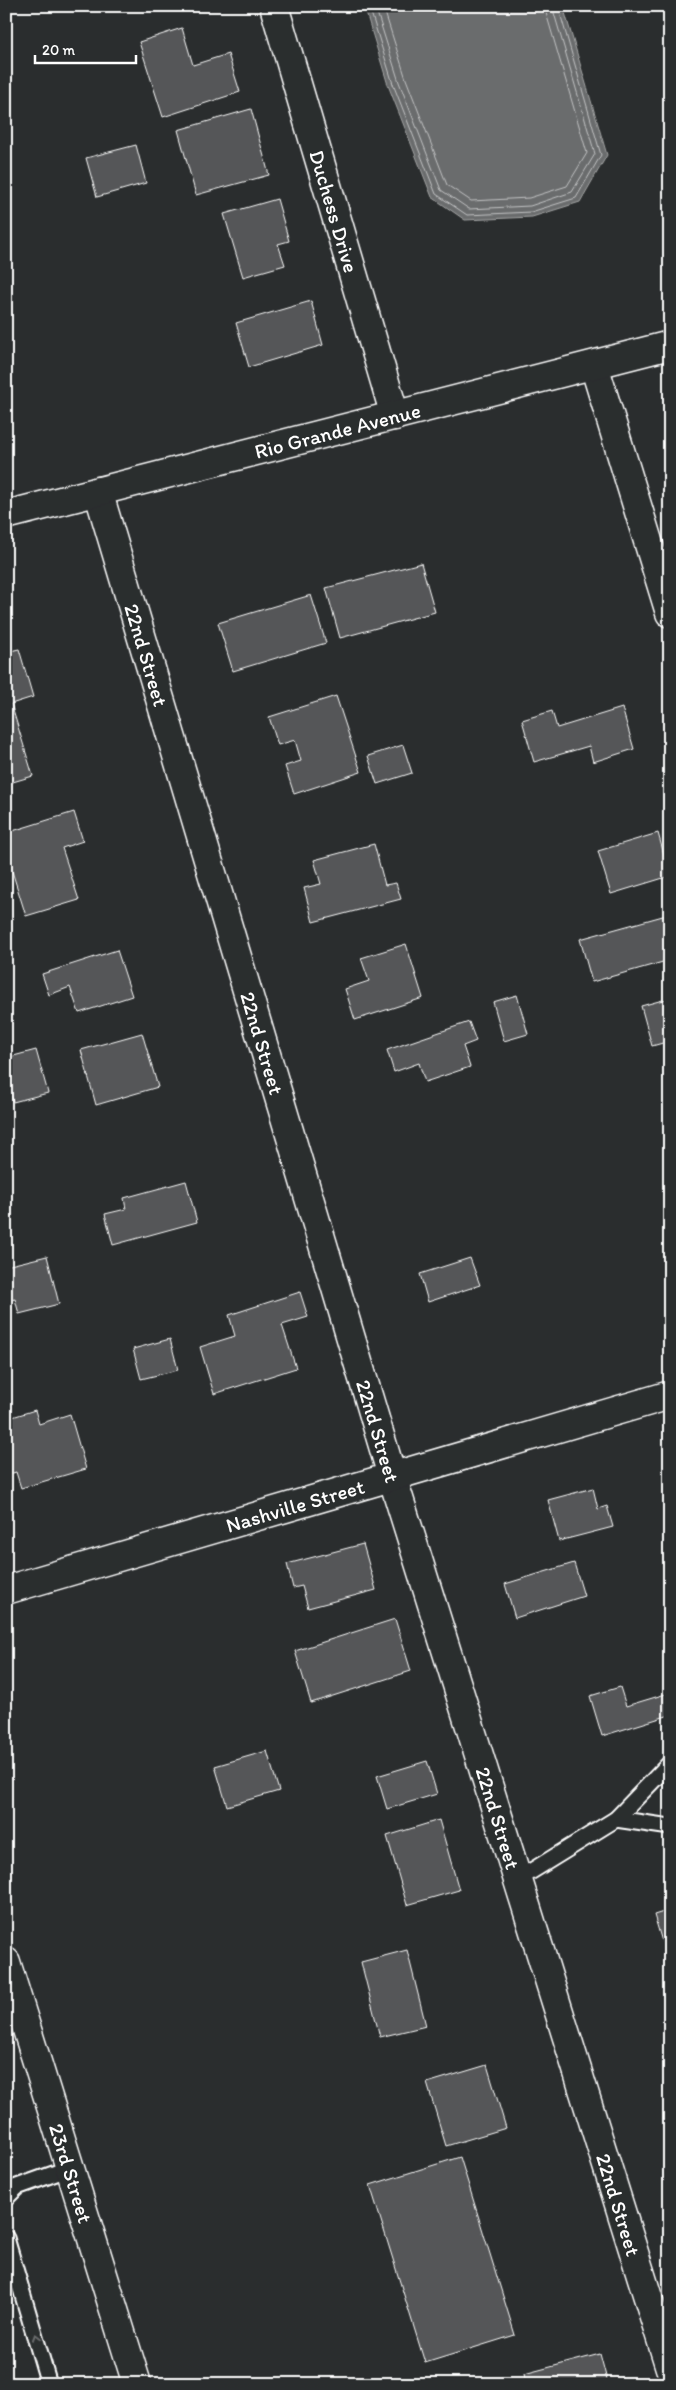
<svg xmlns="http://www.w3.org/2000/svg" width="676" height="2390" font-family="Itim,sans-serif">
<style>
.water{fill:#6a6c6d;stroke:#a6a7a7}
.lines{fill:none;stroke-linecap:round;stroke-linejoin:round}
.shore{stroke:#c3c4c5;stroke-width:1}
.building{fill:#555758;stroke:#fff}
.lane-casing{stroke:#fff;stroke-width:19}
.street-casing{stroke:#fff;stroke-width:31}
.secondary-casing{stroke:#fff;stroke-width:31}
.lane{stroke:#2a2d2e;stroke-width:15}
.street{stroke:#2a2d2e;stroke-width:28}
.secondary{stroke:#2a2d2e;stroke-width:28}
.oneway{stroke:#6a6c6d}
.labels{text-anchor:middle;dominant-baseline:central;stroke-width:4;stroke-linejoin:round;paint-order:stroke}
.street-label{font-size:21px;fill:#fff;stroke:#2a2d2e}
</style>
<rect width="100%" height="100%" fill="#2a2d2e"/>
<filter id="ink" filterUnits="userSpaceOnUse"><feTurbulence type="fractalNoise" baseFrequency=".02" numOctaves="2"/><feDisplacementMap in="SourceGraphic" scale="10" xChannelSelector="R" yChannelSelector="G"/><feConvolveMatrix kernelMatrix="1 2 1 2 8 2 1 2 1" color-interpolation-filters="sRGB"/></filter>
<g filter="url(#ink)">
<polygon class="water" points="364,6 563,6 607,155 580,202 532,217 465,220 432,197 388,85"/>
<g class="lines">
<g class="shore">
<polyline points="369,6 393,84 436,194 467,215 531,212 576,198 601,155 558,6"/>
<polyline points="375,6 399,82 441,190 469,209 530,206 572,192 595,154 552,6"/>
<polyline points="383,6 406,79 447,185 471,201 529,198 567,186 587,153 544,6"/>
</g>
</g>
<g class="building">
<polygon points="182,28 193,65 228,54 240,92 163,117 139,42"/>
<polygon points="251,109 269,175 196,195 178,130"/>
<polygon points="136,145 146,183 97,197 86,158"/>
<polygon points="277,199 289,241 278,244 285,265 243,277 224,214"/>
<polygon points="311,301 323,345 249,367 236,323"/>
<polygon points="421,563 435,612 340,638 326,588"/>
<polygon points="311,595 326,643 233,671 218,623"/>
<polygon points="19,649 33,697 11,704 33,776 6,784 6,652"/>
<polygon points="336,696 361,772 294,794 285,766 301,761 295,740 278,745 269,717"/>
<polygon points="622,708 634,749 593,762 589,746 534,762 522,720 552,711 557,728"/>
<polygon points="403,745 412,773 377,784 368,756"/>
<polygon points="74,812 83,841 62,848 79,900 26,916 6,852 6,833"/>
<polygon points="658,833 670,876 611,894 598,851"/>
<polygon points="374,844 385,885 396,883 401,899 313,922 304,888 321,884 314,860"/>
<polygon points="670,914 670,960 592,982 580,939"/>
<polygon points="406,944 423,998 355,1020 345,989 369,981 361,958"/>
<polygon points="117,950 132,996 79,1013 70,987 49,995 42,974"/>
<polygon points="517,995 528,1034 504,1041 493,1002"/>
<polygon points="670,998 670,1041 652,1046 641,1006"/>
<polygon points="469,1022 476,1041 463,1046 470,1067 425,1082 419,1063 394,1072 387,1050"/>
<polygon points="142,1033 158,1087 96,1105 81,1050"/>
<polygon points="36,1050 48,1093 13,1102 6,1077 6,1058"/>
<polygon points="186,1181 197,1222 113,1245 105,1214 126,1209 124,1198"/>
<polygon points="47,1256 59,1304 19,1314 15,1299 6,1301 6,1266"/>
<polygon points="470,1258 480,1285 428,1302 420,1274"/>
<polygon points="300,1292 308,1317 282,1325 296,1368 214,1394 200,1347 235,1336 229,1315"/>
<polygon points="170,1339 178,1370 141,1379 133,1349"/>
<polygon points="35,1410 39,1424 70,1414 86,1469 21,1488 16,1472 6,1475 6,1419"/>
<polygon points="593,1488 598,1509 607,1506 613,1527 559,1541 548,1500"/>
<polygon points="363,1544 376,1590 308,1608 302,1586 293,1588 287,1564"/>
<polygon points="574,1563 584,1596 515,1618 505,1584"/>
<polygon points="395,1619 411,1671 311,1703 295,1651"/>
<polygon points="620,1687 626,1706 669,1693 670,1715 602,1736 590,1696"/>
<polygon points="267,1751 279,1791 227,1806 215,1766"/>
<polygon points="427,1761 437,1794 387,1809 377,1776"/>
<polygon points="439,1820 459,1890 407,1905 387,1836"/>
<polygon points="670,1910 670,1968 654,1915"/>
<polygon points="407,1950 426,2026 380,2037 361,1962"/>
<polygon points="487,2065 506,2128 446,2146 427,2083"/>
<polygon points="460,2157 515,2335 425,2363 370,2185"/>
<polygon points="600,2354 608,2384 526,2384 524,2374"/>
</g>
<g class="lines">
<defs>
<g id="lane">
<polyline points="616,1819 670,1827"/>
<polyline points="517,1880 616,1819 670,1763"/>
<polyline points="6,2198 17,2187 70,2168"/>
<polyline points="6,2238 49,2384"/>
</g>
<g id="street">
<path id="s1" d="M274,6L395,416"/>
<path id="s2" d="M98,491L392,1476L670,2368"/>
<path id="s3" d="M6,1590L670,1395"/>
<path id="s4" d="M6,1962L137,2384"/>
</g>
<g id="secondary">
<polyline points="594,365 670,613"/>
<path id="s5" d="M6,515L670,345"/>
</g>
</defs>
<use href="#lane" class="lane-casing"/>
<use href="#street" class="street-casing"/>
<use href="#secondary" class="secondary-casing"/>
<use href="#lane" class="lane"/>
<use href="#street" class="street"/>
<use href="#secondary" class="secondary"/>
</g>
<defs><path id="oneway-chevron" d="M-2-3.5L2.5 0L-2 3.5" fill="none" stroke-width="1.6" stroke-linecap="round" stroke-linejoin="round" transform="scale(1.25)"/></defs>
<use class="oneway" href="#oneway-chevron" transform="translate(36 2337) rotate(-106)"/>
</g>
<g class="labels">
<g class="street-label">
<text stroke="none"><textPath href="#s1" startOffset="214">Duchess Drive</textPath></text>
<text stroke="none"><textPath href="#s5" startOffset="342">Rio Grande Avenue</textPath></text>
<text stroke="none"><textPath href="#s2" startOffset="171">22nd Street</textPath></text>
<text stroke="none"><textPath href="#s2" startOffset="576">22nd Street</textPath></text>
<text stroke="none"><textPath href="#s2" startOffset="981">22nd Street</textPath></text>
<text stroke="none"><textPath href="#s3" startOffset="301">Nashville Street</textPath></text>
<text stroke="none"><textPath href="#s2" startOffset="1386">22nd Street</textPath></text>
<text stroke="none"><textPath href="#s4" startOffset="221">23rd Street</textPath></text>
<text stroke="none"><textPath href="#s2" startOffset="1791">22nd Street</textPath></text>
</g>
</g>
<rect width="676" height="2390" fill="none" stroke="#2a2d2e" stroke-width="25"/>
<rect x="12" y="12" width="651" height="2365" fill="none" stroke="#fff" stroke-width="2" filter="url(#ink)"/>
<path d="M35 55v8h101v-8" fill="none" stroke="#ffffff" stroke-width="2.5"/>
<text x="42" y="55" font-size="15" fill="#ffffff" stroke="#2a2d2e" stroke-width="4" paint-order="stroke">20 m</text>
</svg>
